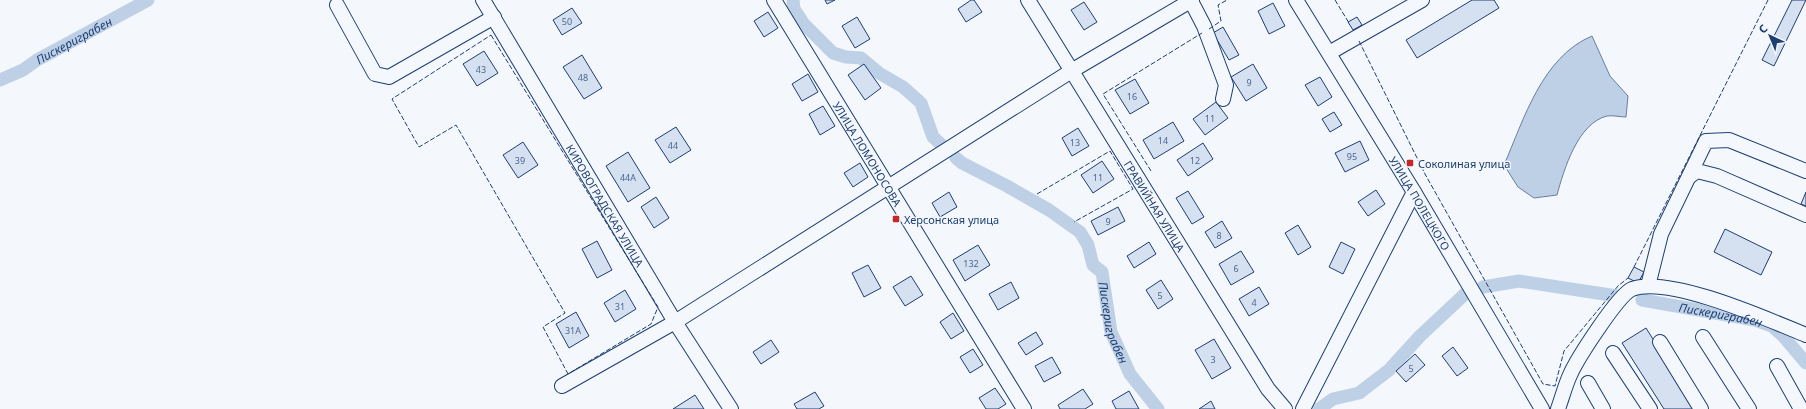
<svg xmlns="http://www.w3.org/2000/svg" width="1806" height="409" font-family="'Noto Sans',sans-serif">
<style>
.water{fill:#bed0e5;stroke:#687fa3}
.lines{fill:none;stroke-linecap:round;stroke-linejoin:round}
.canal{stroke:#bed0e5;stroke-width:13}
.building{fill:#d5e0f0;stroke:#1d3f73}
.minor-casing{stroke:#1d3f73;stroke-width:16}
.minor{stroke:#f4f7fb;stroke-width:14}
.fence{stroke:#1d3f73;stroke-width:1;stroke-dasharray:5 2;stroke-linecap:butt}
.poi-dot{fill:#c62828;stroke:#f4f7fb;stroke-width:1.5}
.labels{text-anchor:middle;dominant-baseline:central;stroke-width:3;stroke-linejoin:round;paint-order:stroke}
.number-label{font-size:9px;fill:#4b6792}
.street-label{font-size:11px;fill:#1d3f73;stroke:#f4f7fb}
.poi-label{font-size:11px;fill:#1d3f73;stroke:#f4f7fb;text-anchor:start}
.water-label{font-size:12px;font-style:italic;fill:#1d3f73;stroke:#f4f7fb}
</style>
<rect width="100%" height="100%" fill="#f4f7fb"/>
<path class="water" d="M1592,36L1610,76L1628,96L1626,117C1620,117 1612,115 1607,116C1578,123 1564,169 1557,195L1534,198L1518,187L1504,165C1524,119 1542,57 1592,36Z"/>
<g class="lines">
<g class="canal">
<polyline points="793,0 794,9 804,24 833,53 846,57 861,58 879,73 903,87 921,103 933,137 945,148"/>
<path id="s1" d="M0,80L23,70L37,60L148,0"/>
<path id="s2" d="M956,158L962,163L1007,186L1049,210L1080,232L1088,245L1093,265L1102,272L1111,332L1130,374L1158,409"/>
<polyline points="1483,287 1519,281 1617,296"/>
<path id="s3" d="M1642,300L1755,320L1772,326L1784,337L1806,363"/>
<polyline points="1319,409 1333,399 1359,393 1389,370 1420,336 1466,293"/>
</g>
</g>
<g class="building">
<polygon points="825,0 835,0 827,4"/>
<polygon points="971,0 974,0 982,12 966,22 958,9"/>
<polygon points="1472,0 1494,0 1499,8 1417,58 1406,40"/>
<polygon points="1792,0 1806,0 1774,66 1762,60"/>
<polygon points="1084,2 1097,22 1084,30 1071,10"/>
<polygon points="1273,3 1285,26 1269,34 1258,11"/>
<polygon points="572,8 582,23 562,35 553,20"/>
<polygon points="768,12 778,28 764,37 754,21"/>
<polygon points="857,17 870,39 855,48 842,26"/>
<polygon points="1357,17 1362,25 1353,30 1348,22"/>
<polygon points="1223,27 1239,55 1229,60 1213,33"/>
<polygon points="484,51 498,73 477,86 463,64"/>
<polygon points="582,55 602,88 584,99 563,67"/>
<polygon points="864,64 881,88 865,100 848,75"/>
<polygon points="1253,64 1267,88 1246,101 1231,77"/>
<polygon points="808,74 818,92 802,101 792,84"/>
<polygon points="1320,77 1332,97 1318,106 1305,85"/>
<polygon points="1135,79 1149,103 1130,114 1115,90"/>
<polygon points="1216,102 1228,118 1205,135 1193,119"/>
<polygon points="823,106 835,126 820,135 809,114"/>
<polygon points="1334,112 1342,125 1330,132 1322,119"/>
<polygon points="1173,122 1184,141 1154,159 1143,140"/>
<polygon points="676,127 691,150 670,163 655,140"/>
<polygon points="1078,128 1089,146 1072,156 1062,138"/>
<polygon points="1360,141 1369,160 1345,172 1335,153"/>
<polygon points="523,142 538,165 518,178 503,155"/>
<polygon points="1203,143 1213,159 1188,176 1177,160"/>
<polygon points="628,152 650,188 628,202 606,166"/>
<polygon points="1102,161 1114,179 1093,193 1081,175"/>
<polygon points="860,163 868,177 853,187 844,173"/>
<polygon points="1376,190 1385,204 1368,216 1358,202"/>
<polygon points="1188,191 1204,217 1192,224 1176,198"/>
<polygon points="949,192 957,207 940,217 932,203"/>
<polygon points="1806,192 1806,206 1801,204"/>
<polygon points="656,197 669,218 654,228 641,207"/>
<polygon points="1118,207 1125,221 1098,235 1091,221"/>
<polygon points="1222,221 1232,238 1215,248 1205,232"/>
<polygon points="1298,225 1311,247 1298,255 1285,233"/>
<polygon points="1725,229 1772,252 1761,275 1714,252"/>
<polygon points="597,241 612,270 597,278 582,249"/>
<polygon points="1149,242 1156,254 1134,268 1127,256"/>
<polygon points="1341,242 1355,249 1343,274 1329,267"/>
<polygon points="978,245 990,265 965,281 953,260"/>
<polygon points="1241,251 1254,272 1231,285 1219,264"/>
<polygon points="868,265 881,288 864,297 852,273"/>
<polygon points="1634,267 1644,272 1638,283 1628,278"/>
<polygon points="911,276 923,295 905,306 893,287"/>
<polygon points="1161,280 1173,299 1158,309 1146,290"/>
<polygon points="1011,282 1019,298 998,310 989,294"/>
<polygon points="1259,287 1269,304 1249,316 1239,299"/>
<polygon points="625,290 636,309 615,322 604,303"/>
<polygon points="576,312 589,336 569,348 556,324"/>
<polygon points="953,313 964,331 951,339 940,322"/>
<polygon points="1646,328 1673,371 1695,409 1664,409 1622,343"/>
<polygon points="1036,332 1043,344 1026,355 1018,343"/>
<polygon points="1214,339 1231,368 1212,379 1195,350"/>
<polygon points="771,340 779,352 761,364 753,352"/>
<polygon points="1453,347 1468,368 1457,376 1442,356"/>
<polygon points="973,349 983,365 970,373 960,357"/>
<polygon points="1415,354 1425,365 1406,382 1396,371"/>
<polygon points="1052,357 1061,373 1044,382 1035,366"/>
<polygon points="995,388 1006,404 998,409 986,409 979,398"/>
<polygon points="1083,389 1093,404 1085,409 1060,409 1058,405"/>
<polygon points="1129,391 1139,409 1116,409 1112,401"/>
<polygon points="815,392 824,406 819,409 797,409 794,404"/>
<polygon points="695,395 704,409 673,409"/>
<polygon points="1211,401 1215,409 1199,409"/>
</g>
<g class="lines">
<defs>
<g id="minor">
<path id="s4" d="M483,0L675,322L731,409"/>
<path id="s5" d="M774,0L1024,409"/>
<path id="s6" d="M1028,0L1268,389L1285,409"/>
<path id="s7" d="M1296,0L1414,192L1542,409"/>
<polyline points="1191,1 1204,26 1226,85 1223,99"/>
<polyline points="337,5 375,74 389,77 494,17"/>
<polyline points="1329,53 1422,0"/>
<polyline points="1690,176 1697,171 1717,176 1806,215"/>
<polyline points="1648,286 1661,234 1706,141 1729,140 1806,171"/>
<polyline points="1703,337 1749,409"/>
<polyline points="1660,342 1701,409"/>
<polyline points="1613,353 1650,409"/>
<polyline points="1777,366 1801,409"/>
<polyline points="1588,383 1603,409"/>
<polyline points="562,386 675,322 1073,70 1192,0"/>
<polyline points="1303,409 1414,192"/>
<path d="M1558,409C1562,398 1565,386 1570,375C1577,359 1618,295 1632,289C1669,275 1769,320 1806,335"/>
</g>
</defs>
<use href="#minor" class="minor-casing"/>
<use href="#minor" class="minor"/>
<g class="fence">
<polyline points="1335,0 1349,23"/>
<polyline points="1209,29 1221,21 1218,5 1227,0"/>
<polygon points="491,35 658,307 651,324 568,374 543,327 565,313 456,125 419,147 392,99"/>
<polyline points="1359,41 1425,174 1543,384 1555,386 1564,351 1618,286 1628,278"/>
<polyline points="1151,171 1103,94 1202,33"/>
<polyline points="1037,194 1110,151 1133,189 1074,222"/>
<polyline points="1634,267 1768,0"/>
</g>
</g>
<g class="poi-dot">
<rect x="1406" y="159" width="8" height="8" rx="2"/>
<rect x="892" y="215" width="8" height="8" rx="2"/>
</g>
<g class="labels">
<g class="number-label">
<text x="567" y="21">50</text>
<text x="481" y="69">43</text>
<text x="583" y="77">48</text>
<text x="1249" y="82">9</text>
<text x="1132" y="96">16</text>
<text x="1210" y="118">11</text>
<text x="1163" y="140">14</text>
<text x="1075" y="142">13</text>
<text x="673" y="145">44</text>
<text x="1352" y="156">95</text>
<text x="520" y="160">39</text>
<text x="1195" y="160">12</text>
<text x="628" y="177">44А</text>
<text x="1098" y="177">11</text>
<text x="1108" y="221">9</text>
<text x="1219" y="235">8</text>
<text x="971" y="263">132</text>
<text x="1236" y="268">6</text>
<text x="1160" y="295">5</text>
<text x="1254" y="302">4</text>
<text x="620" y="306">31</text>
<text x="573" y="330">31А</text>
<text x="1213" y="359">3</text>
<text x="1411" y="368">5</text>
</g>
<g class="street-label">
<text stroke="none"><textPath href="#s5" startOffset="180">УЛИЦА ЛОМОНОСОВА</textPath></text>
<text stroke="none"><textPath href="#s7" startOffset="238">УЛИЦА ПОЛЕЦКОГО</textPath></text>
<text stroke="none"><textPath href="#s4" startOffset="239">КИРОВОГРАДСКАЯ УЛИЦА</textPath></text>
<text stroke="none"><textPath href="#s6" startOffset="242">ГРАВИЙНАЯ УЛИЦА</textPath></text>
</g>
<g class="poi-label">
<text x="1418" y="163">Соколиная улица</text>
<text x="904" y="219">Херсонская улица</text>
</g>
<g class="water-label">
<text stroke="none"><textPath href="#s1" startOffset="84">Пискериграбен</textPath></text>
<text stroke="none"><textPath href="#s3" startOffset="80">Пискериграбен</textPath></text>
<text stroke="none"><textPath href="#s2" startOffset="244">Пискериграбен</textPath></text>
</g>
</g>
<g transform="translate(1770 36) rotate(316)" stroke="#f4f7fb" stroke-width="3" paint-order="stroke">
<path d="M0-3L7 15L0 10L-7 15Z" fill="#1d3f73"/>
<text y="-6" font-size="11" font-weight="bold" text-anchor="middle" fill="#1d3f73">С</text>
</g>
</svg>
